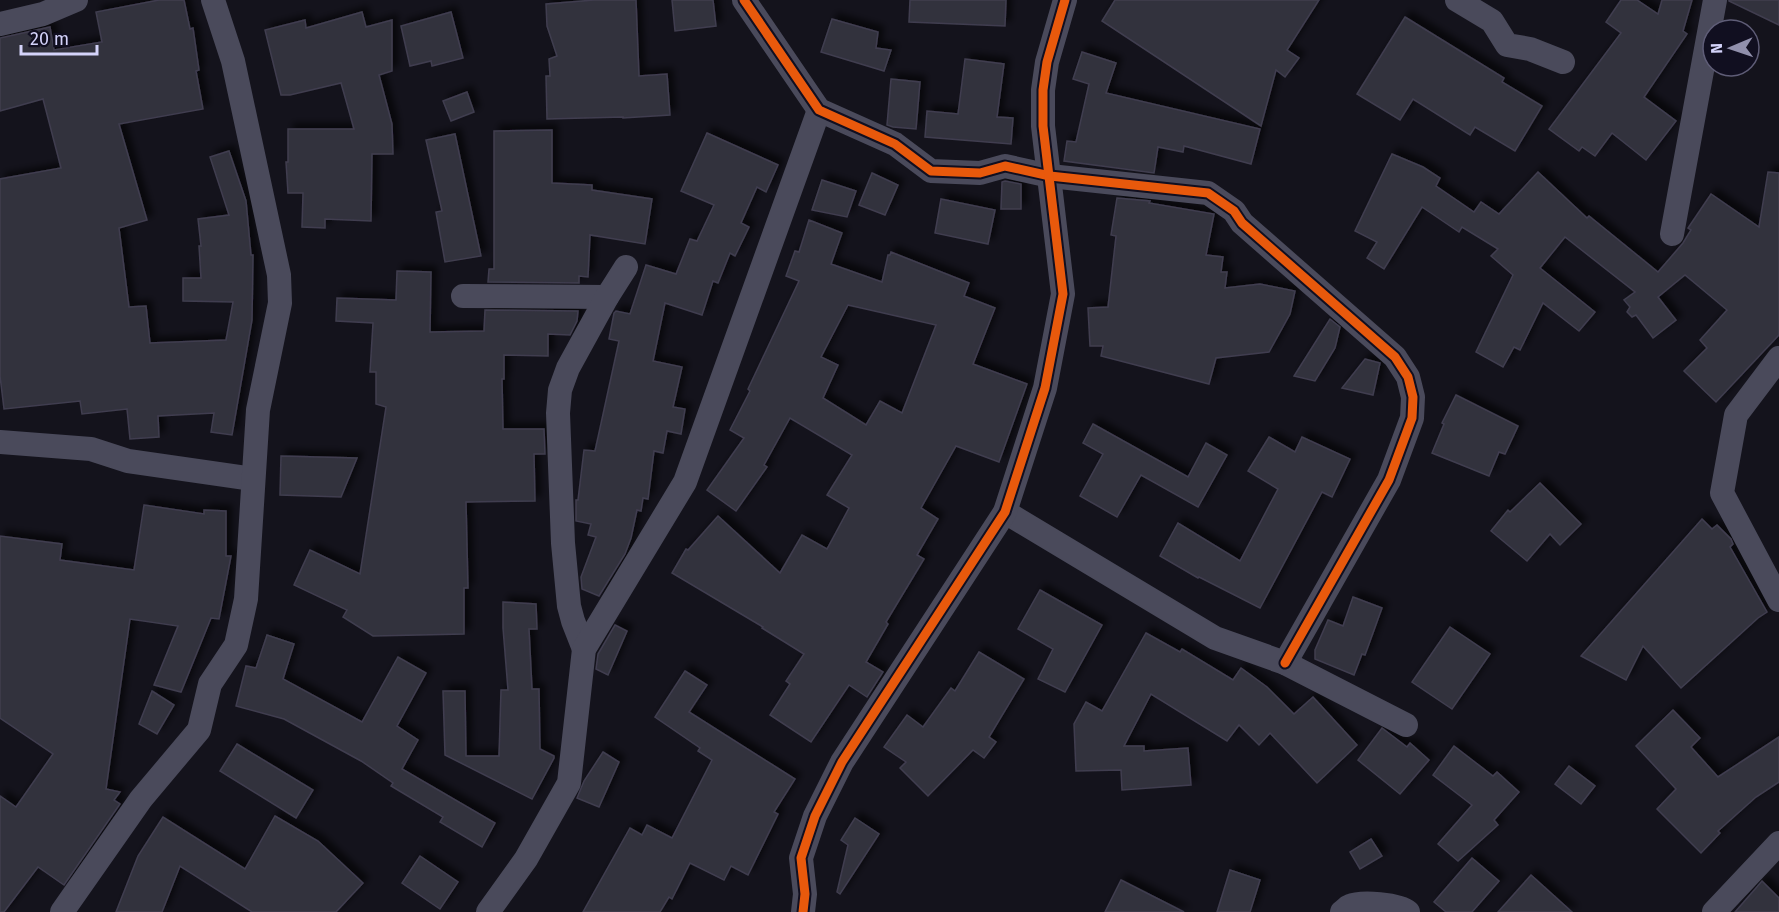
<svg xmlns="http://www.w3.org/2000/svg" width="1779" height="912" font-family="'Fira Sans',sans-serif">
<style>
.building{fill:#32313e;stroke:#403e4f;stroke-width:1.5;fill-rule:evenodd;filter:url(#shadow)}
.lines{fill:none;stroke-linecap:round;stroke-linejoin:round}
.street{stroke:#4a4a5b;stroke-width:24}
.cycleway-casing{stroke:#110f20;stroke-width:13}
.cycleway{stroke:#e8590c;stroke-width:9}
</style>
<defs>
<filter id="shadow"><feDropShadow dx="5.5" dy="-5.5" stdDeviation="3" flood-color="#0009"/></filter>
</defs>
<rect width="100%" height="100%" fill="#14131c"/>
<g class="building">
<polygon points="159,0 184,0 190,29 193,28 199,70 196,71 203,109 119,124 147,220 119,228 129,307 146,306 150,343 226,340 233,302 183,301 183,278 201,278 199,246 201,246 198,219 229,215 210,157 229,151 246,201 251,255 253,255 252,320 232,435 211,432 214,413 158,416 159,437 130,439 127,409 82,414 80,401 4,409 0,376 0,179 61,168 43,99 0,111 0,38 50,27 54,50 102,42 96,12"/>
<polygon points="594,0 636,0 639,76 667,74 670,115 623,118 623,117 547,119 546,76 550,76 549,59 557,56 547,26 546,4"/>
<polygon points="672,0 713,0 716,26 675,31"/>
<polygon points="910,0 1006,0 1005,26 909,22"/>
<polygon points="1115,0 1319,0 1287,50 1299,58 1285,77 1276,70 1261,126 1102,21"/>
<polygon points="1621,0 1637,0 1658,14 1662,0 1692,0 1683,31 1687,34 1644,97 1676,121 1646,160 1612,133 1595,156 1582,147 1579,151 1549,129 1621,33 1606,22"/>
<polygon points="1729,0 1779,0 1779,25 1729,1"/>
<polygon points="362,12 366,27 392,20 392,71 379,75 392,124 393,154 372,154 371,221 325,219 325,228 302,227 303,193 288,193 286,162 288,162 288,129 354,129 341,83 290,95 281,95 265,30 305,20 306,28"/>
<polygon points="451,12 463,58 432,66 431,61 410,66 401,26"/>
<polygon points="1405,17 1504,78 1502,82 1542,106 1515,151 1475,127 1470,135 1413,99 1400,120 1357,94"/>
<polygon points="832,19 878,32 876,48 891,50 884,71 821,52"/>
<polygon points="1082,52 1116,63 1106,93 1260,129 1251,164 1184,146 1183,152 1158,147 1154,173 1064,161 1067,141 1076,142 1089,84 1073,79"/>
<polygon points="965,59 1004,64 997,117 1013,118 1011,144 925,137 927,111 958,114"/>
<polygon points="891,79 920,82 916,129 893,127 887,125"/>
<polygon points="467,92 474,112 451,121 443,101"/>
<polygon points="552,130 552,183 592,185 592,190 652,199 645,244 590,235 588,277 579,276 579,283 488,282 489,269 494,269 494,131"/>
<polygon points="707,133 778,165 766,192 757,187 741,223 749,227 735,256 730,253 718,283 713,281 702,315 665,303 653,361 682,367 673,407 685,409 681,434 667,431 663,453 654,451 648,499 643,498 641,511 637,510 631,538 625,554 599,596 582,589 581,577 596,537 588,535 591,524 576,521 576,500 578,500 584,450 595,451 619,341 609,339 614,313 616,311 630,314 646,265 676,274 690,239 697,241 714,205 681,191"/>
<polygon points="455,134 481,256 445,262 436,212 442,211 426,140"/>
<polygon points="1392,154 1423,167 1440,178 1436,186 1474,212 1481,202 1499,214 1538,172 1587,218 1589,216 1658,272 1683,243 1691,230 1688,228 1711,194 1759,227 1768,172 1779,173 1779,335 1716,402 1684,371 1707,348 1700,340 1727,310 1685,275 1658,297 1676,320 1653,338 1636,315 1632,317 1627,312 1630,307 1624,300 1635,292 1565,237 1540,268 1595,312 1579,331 1543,303 1520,350 1514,347 1503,367 1476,352 1513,275 1491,256 1498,249 1462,227 1459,232 1422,207 1384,269 1367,258 1377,242 1355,231"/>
<polygon points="872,173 898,185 885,215 859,205"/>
<polygon points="822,180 856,191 847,217 812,210"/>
<polygon points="1005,181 1021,184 1021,209 1001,209 1002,182"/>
<polygon points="1117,198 1150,201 1149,203 1214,214 1206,255 1223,257 1221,272 1227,272 1225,288 1260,284 1295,291 1290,314 1269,352 1216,358 1209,384 1101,356 1103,346 1090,346 1088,308 1108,307 1116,236 1111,235"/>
<polygon points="941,199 995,210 988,244 935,233"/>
<path d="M809,220L842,233L831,264L882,282L888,255H890L891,252L969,283L964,296L995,308L973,364L1027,384L999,462L956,446L921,508L938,519L917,555L924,559L886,622L888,624L866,662L883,672L867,697L849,685L811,742L770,715L790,684L786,681L804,654L762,628L763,627L672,573L686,549L688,550L718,516L780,573L802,535L827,549L849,508L827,495L852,455L790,418L764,465L767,467L736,511L707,490L744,438L730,430L750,391L748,389L799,281L786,276L795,251L799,252ZM848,305L936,325L902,413L880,401L866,425L823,398L838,365L821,357Z"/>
<polygon points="397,271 431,272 430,332 484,331 485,310 578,311 577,321 570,335 548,334 548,356 504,355 504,379 502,379 503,429 544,429 545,454 534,454 535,501 466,502 468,588 464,588 464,634 373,636 343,617 347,610 294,585 310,550 360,574 386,407 376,404 376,372 370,372 373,323 336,321 337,298 396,300"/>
<polygon points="1330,319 1340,327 1335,348 1315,381 1294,376"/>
<polygon points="1365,359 1380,363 1373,395 1342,388"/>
<polygon points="1456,395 1518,426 1505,454 1499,452 1489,476 1432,453 1444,424 1442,423"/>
<polygon points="1093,424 1188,477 1206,443 1227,455 1198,507 1141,475 1117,517 1080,496 1103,454 1083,443"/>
<polygon points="1269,437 1295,452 1302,437 1350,459 1332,497 1322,492 1260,608 1199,577 1198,578 1160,556 1178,523 1240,561 1278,489 1248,471"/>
<polygon points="281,456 357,458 341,497 280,495"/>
<polygon points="1540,483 1581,524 1560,545 1550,534 1527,561 1491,531 1508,510 1510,512"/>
<polygon points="144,505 204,514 204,510 226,511 226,556 231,556 219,619 211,618 181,692 154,685 178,626 130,619 106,789 120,792 114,800 120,804 64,885 38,867 4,912 0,912 0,796 16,807 53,754 0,718 0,536 62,544 60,560 134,570"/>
<polygon points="1702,519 1712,529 1717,525 1731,539 1733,544 1730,547 1767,612 1758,618 1681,688 1643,646 1626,680 1581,656"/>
<polygon points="1040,590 1102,625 1065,692 1038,679 1053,649 1018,629"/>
<polygon points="1353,597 1382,608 1365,655 1362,654 1354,675 1315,659 1315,650 1328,620 1343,626"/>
<polygon points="503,602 536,604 537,629 529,629 532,689 539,689 540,749 554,756 554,758 532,799 445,755 443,691 465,691 466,756 499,756 501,690 508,690 503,628"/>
<polygon points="615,625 627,631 608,675 596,669 598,654"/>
<polygon points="1450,627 1490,654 1452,709 1412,682"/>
<polygon points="1146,633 1180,652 1182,649 1233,680 1241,668 1267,687 1294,714 1313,697 1357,745 1317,783 1270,733 1259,745 1239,725 1227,741 1151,694 1124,746 1144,746 1144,751 1188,748 1191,785 1122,790 1121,770 1076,771 1074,724 1086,702 1102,711"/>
<polygon points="267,635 294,644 283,679 362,722 398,657 426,673 397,726 418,740 402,769 495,823 482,847 440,822 443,817 391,786 393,783 361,761 284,719 236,706 246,666 256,668"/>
<polygon points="979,652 1024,679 989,737 996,742 984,758 973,750 928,796 900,768 906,762 884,747 907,715 923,727 951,688 955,691"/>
<polygon points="685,671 707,685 689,712 795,779 774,812 778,814 748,875 731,866 724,880 690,863 672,899 669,897 660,912 583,912 630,828 642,835 647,825 672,838 712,760 698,751 700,748 655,717"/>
<polygon points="152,691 174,705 157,734 139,724"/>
<polygon points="1673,710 1700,738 1691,747 1718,777 1779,737 1779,782 1756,797 1718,831 1720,833 1701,853 1657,809 1676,789 1636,746"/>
<polygon points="1382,728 1407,747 1410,743 1429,760 1400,794 1358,760"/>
<polygon points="237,744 313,790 296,818 220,771"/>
<polygon points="1454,746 1493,776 1497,772 1519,792 1494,820 1498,825 1458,861 1438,844 1472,805 1433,775"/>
<polygon points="603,752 619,762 599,807 577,798 584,781"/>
<polygon points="1569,766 1595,786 1581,804 1555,784"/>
<polygon points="275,816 318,841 363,883 336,912 252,912 180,866 162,912 116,912 138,856 163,817 245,869"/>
<polygon points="855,818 879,834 840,894 837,892 848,845 841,840"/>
<polygon points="1371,839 1382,856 1360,869 1350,852"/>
<polygon points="420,856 458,882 440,909 402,883"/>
<polygon points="1472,858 1499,881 1472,912 1446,912 1434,902"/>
<polygon points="1230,870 1260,880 1250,912 1217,912"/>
<polygon points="1531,875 1572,912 1498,912"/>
<polygon points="1121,880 1184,912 1105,912"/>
<polygon points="1762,881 1779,898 1779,912 1735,912"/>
</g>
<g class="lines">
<g class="street">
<polyline points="744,0 819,110 895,144 931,171 980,173 1005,166 1050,176 1208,193 1234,211 1242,223 1395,357 1408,377 1413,397 1412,418 1389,480 1285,663"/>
<polyline points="1457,0 1492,21 1507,45 1530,49 1563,62"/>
<polyline points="0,24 43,14 76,0"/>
<polyline points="1672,234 1715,0"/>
<polyline points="463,296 607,297"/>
<polyline points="1779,358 1736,415 1722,493 1779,600"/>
<polyline points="0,442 91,449 128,461 253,479"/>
<polyline points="1005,512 1215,638 1285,663 1406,725"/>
<polyline points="584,649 573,621 569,606 563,543 558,413 560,390 568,368 607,297 626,267"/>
<polyline points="62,912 141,799 199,730 210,684 236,645 246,599 258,410 280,303 279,275 233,61 213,0"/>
<polyline points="488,912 526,859 569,783 584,649 685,482 819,110"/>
<polyline points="803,912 805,894 801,858 815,816 842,762 1005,512 1045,388 1063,294 1043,126 1043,90 1047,62 1065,0"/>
<path d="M1342,912C1345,910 1347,907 1350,906C1361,901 1399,904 1408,912"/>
<polyline points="1714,912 1779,843"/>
</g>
<defs>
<g id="cycleway">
<polyline points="744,0 819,110 895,144 931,171 980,173 1005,166 1050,176 1208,193 1234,211 1242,223 1395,357 1408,377 1413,397 1412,418 1389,480 1285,663"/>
<polyline points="803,912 805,894 801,858 815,816 842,762 1005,512 1045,388 1063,294 1043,126 1043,90 1047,62 1065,0"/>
</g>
</defs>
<use href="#cycleway" class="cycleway-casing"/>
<use href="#cycleway" class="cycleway"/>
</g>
<g transform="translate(1731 48) rotate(268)"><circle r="28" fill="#110f20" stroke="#5f5d77" stroke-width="1.5"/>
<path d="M0-4.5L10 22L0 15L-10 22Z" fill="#9190ac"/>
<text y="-9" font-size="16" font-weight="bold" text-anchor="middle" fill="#d4d3fa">N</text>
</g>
<path d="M21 45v9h76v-9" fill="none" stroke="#d4d3fa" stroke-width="3"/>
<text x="30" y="45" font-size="18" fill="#d4d3fa" stroke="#110f20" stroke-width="4.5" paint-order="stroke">20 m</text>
</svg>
